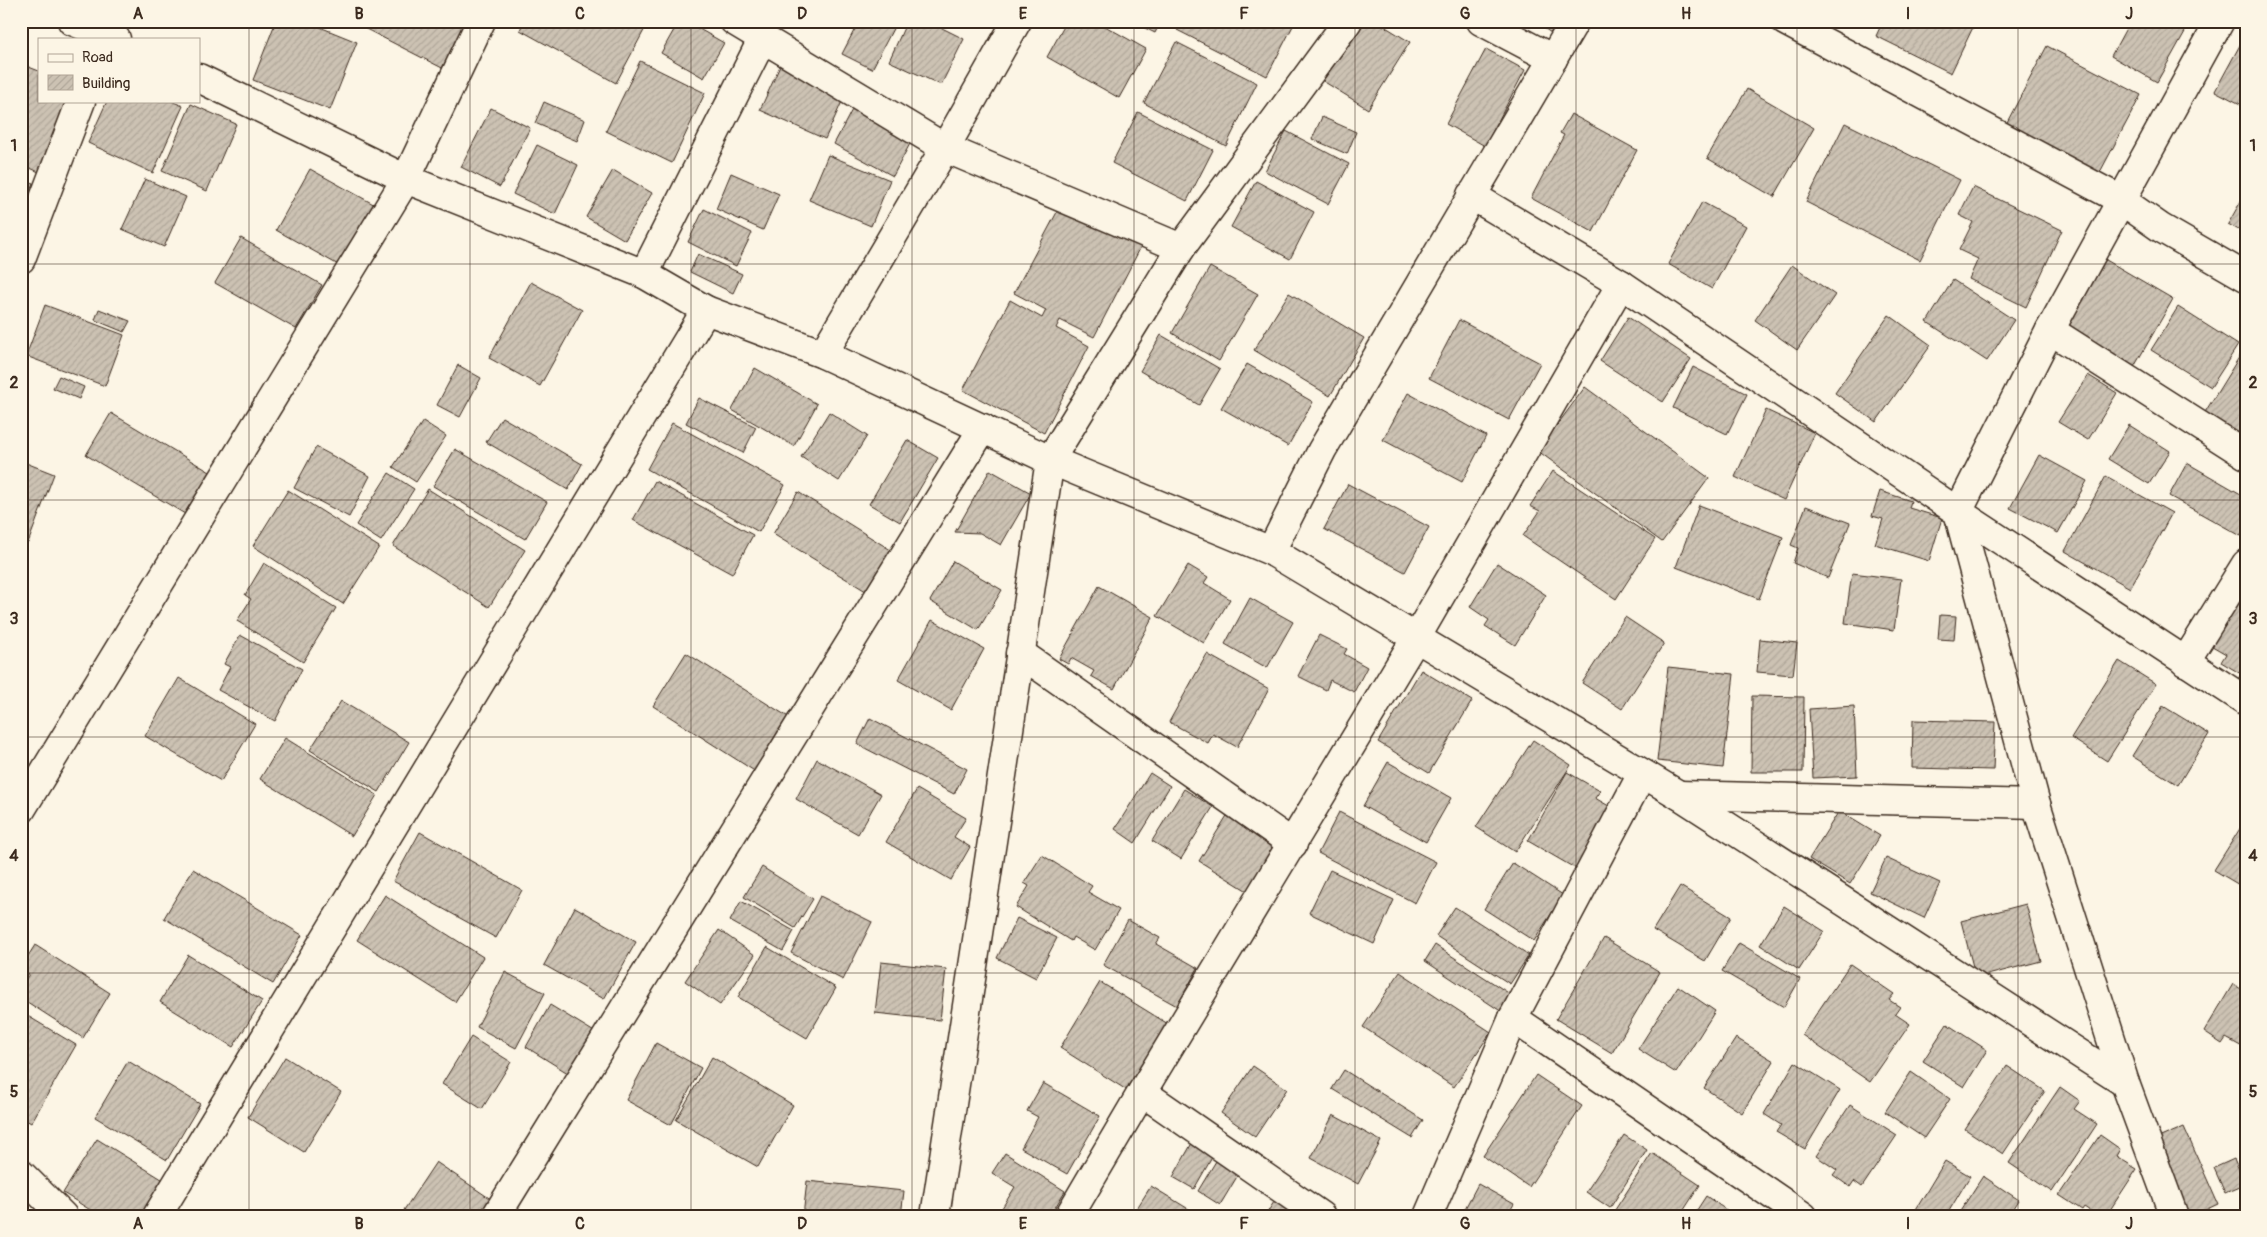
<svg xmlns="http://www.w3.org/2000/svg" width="2267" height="1237" font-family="Pangolin,sans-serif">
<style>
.building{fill:url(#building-hatch);stroke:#3b2a1e}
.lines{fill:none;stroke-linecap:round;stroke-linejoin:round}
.minor-casing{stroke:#3b2a1e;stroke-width:31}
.minor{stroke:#fcf5e5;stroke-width:28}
.grid{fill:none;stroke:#3b2a1e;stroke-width:1;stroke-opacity:0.55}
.neatline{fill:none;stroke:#3b2a1e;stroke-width:2}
.grid-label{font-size:16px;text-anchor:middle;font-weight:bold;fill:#3b2a1e}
</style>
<defs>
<pattern id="building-hatch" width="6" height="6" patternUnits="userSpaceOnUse" patternTransform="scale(1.25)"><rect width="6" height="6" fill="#ccc2b3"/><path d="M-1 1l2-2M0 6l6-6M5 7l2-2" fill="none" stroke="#b0a79a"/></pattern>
</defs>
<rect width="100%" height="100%" fill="#fcf5e5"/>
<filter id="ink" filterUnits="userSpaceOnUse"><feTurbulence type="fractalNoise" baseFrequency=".02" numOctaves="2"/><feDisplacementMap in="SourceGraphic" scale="10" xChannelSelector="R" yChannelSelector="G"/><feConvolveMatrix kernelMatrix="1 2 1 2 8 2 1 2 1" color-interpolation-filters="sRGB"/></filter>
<g filter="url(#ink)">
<g class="building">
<polygon points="276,21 305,21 357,42 330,110 253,80"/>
<polygon points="367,21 476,21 450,72 364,28"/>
<polygon points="524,21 649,21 616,83 520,30"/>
<polygon points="679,21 685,21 724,43 704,78 661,53"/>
<polygon points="859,21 897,21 872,69 842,54"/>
<polygon points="907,21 928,21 964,39 941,85 889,61"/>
<polygon points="962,21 977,21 974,27"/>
<polygon points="1067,21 1096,21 1146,49 1119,98 1047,57"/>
<polygon points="1131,21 1161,21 1155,33"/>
<polygon points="1181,21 1293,21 1295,22 1267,76 1177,30"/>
<polygon points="1360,21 1376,21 1410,42 1368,109 1323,81"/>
<polygon points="1534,21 1559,21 1551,33"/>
<polygon points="1883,21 1976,21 1951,73 1876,36"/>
<polygon points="2130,21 2191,21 2157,82 2111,56"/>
<polygon points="2246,34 2246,107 2215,91"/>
<polygon points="1176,42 1257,83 1226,146 1144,103"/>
<polygon points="2047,46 2141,95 2099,174 2005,126"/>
<polygon points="1486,49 1525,70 1485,146 1446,124"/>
<polygon points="640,61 705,93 672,163 606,131"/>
<polygon points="21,64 39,71 39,101 69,101 39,172 21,164"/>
<polygon points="780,66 845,95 825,139 760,110"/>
<polygon points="1747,89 1814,128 1774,197 1707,158"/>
<polygon points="107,101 171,101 183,106 153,173 88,143"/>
<polygon points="544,102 585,120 577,141 535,123"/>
<polygon points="191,104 236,124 207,191 162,171"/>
<polygon points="855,104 914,136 893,176 834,144"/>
<polygon points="491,108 530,128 500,187 461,167"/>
<polygon points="1138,112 1213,150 1187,201 1112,163"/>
<polygon points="1571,114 1637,150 1593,232 1531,198 1564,135 1560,133"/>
<polygon points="1322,117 1356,132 1347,154 1312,139"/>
<polygon points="1845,123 1960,180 1920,260 1806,202"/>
<polygon points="1286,131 1349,164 1328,204 1265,171"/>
<polygon points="537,145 578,165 555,214 513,194"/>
<polygon points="828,155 890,180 871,226 809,200"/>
<polygon points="310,169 377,206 342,267 276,230"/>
<polygon points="613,170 652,193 625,240 586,217"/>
<polygon points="731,173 779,194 763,230 716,209"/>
<polygon points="21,178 33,183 21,211"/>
<polygon points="145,179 186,197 164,247 122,229"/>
<polygon points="1256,181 1314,212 1290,259 1231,227"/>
<polygon points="1973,187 2062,230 2026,307 1969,279 1978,259 1959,250 1973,222 1959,215"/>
<polygon points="2246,192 2246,234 2228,224"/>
<polygon points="1064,199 1144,241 1094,337 1060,320 1056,328 1089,346 1044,433 963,390 1010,300 1042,318 1046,310 1014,293"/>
<polygon points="1702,202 1746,226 1712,289 1668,264"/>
<polygon points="704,209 752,233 736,266 688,242"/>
<polygon points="241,238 322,285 296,329 215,283"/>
<polygon points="698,254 742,274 733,293 690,272"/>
<polygon points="2101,257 2173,299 2134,367 2063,325"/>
<polygon points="1792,265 1835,295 1797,350 1755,320"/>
<polygon points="1210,267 1258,294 1219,361 1172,333"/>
<polygon points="1953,280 2014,320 1987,361 1927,322"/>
<polygon points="531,282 582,310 540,386 489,358"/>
<polygon points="1289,293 1364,338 1330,396 1254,350"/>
<polygon points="45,305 124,335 105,386 26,356"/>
<polygon points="2178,307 2238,345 2211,387 2151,350"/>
<polygon points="99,309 130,321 124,332 95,320"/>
<polygon points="1889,315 1931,345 1876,422 1835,393"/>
<polygon points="1628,317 1691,359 1663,402 1600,361"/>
<polygon points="1459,320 1540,363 1509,420 1429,378"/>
<polygon points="1161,335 1220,369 1199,405 1140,371"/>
<polygon points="2246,346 2246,444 2202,417"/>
<polygon points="1247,364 1313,402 1288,446 1221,408"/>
<polygon points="458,365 481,378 460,417 437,405"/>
<polygon points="1693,367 1747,394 1727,434 1673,408"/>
<polygon points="755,368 817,404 794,446 732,410"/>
<polygon points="2088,375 2117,393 2088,440 2058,422"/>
<polygon points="59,376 84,387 79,399 53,388"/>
<polygon points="1585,387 1709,478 1662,542 1538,451"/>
<polygon points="1408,393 1486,436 1462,482 1383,440"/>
<polygon points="699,398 756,427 743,453 686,423"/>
<polygon points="1766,410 1815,433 1784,500 1735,477"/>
<polygon points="829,412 867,436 839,481 801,457"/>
<polygon points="111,413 210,472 185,514 86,455"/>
<polygon points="502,417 582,464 568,490 486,442"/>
<polygon points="423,421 446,436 416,482 393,467"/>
<polygon points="672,423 785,485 759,532 647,469"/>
<polygon points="2129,425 2170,451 2149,484 2108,459"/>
<polygon points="907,440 938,458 900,522 869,504"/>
<polygon points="316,447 370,476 349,517 294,488"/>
<polygon points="455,449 547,502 525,539 433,486"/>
<polygon points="2039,455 2087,481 2058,533 2010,508"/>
<polygon points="21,461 54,474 28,543 21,540"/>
<polygon points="2187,463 2246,497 2246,527 2241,536 2169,496"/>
<polygon points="990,470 1031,493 1001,545 980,533 955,532"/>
<polygon points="1553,471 1655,539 1616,599 1523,536 1540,511 1530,506"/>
<polygon points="389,473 414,489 381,541 356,525"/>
<polygon points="2106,476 2172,513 2130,588 2065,551"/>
<polygon points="655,481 753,535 732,574 633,520"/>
<polygon points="1348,484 1429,527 1405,572 1324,529"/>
<polygon points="428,489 525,550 489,607 393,546"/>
<polygon points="288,490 379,547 343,604 253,546"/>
<polygon points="1880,491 1911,501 1909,508 1942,518 1929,561 1875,544 1883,519 1872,516"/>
<polygon points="798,492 894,552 869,593 773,534"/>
<polygon points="1699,505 1783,537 1759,599 1676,567"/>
<polygon points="1806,506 1850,523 1828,578 1793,563 1798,548 1791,545"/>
<polygon points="953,561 1002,590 978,630 930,601"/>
<polygon points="264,563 336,608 303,662 237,621 251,599 245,595"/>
<polygon points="1497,563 1546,595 1515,645 1485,626 1489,620 1470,607"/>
<polygon points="1188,565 1208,577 1204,583 1230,599 1204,643 1157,616"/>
<polygon points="1852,573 1901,579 1894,630 1845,623"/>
<polygon points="2246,584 2246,697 2232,689 2241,674 2221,662 2226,654 2207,643"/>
<polygon points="1099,586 1153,617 1114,689 1091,676 1094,671 1071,658 1068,664 1059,659"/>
<polygon points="1250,598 1293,622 1267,668 1225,644"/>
<polygon points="1940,615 1956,616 1954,640 1938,639"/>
<polygon points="1625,617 1664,643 1622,709 1582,683"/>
<polygon points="932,620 984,649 951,710 898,680"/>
<polygon points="240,635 302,669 275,721 218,690 230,667 224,664"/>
<polygon points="1319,635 1347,649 1344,654 1367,667 1354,692 1330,680 1326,690 1298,676"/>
<polygon points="1760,639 1797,643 1793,675 1757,672"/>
<polygon points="686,653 790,718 756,772 653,706"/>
<polygon points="1207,654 1269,689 1237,747 1213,734 1208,743 1169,722"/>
<polygon points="2119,661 2156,684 2107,761 2071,738"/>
<polygon points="1668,667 1734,674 1723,768 1657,761"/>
<polygon points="1421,670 1472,701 1429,773 1378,742"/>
<polygon points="179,678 255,724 221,781 145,736"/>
<polygon points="1752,696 1804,697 1803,772 1751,772"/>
<polygon points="341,701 409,742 379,792 310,750"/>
<polygon points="1854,706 1857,776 1813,778 1809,709"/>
<polygon points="2163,706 2209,734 2178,785 2132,756"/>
<polygon points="870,718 967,769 954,794 857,744"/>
<polygon points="1913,720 1995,722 1993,770 1912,768"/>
<polygon points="285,738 377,795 352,836 260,779"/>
<polygon points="1533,740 1571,765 1515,852 1476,827"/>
<polygon points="817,759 881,794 858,834 796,799"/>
<polygon points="1388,762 1451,798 1426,842 1363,806"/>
<polygon points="21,768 28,772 21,782"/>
<polygon points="1567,772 1600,791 1595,798 1621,813 1585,874 1528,841"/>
<polygon points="1150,773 1170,786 1135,843 1115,829"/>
<polygon points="917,789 966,818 954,837 970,847 951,880 886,842"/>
<polygon points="1184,789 1213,807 1181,859 1152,841"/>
<polygon points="1839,811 1880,836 1850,884 1809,859"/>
<polygon points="1339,812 1436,862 1415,903 1318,853"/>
<polygon points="1228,814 1278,845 1249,892 1199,861"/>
<polygon points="2246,819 2246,889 2214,870"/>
<polygon points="420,832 522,890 496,938 393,881"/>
<polygon points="1042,855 1092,886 1088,892 1119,910 1095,950 1073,937 1071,941 1016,907 1029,886 1024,883"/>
<polygon points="1886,858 1940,883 1924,918 1870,892"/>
<polygon points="1513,863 1563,895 1534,941 1484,909"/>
<polygon points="762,867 813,899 795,928 744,897"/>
<polygon points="193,869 302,935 273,984 164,918"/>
<polygon points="1330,870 1394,900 1374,944 1309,913"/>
<polygon points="1680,886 1731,917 1705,961 1653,930"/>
<polygon points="385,895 483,957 455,1002 357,940"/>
<polygon points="820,896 872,922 843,980 791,953"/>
<polygon points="741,901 794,931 783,951 730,921"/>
<polygon points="2026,904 2041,961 1976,978 1961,921"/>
<polygon points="1784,906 1824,931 1799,970 1760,945"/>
<polygon points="575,907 636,942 604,999 544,965"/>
<polygon points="1455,907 1529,955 1510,984 1436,936"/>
<polygon points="1017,918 1057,938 1036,978 997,958"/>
<polygon points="1128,920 1160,938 1156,944 1198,968 1177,1006 1103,965"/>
<polygon points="719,930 755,955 720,1005 685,981"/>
<polygon points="1604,938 1660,972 1612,1053 1556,1019"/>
<polygon points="1739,943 1800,979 1784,1007 1722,971"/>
<polygon points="35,945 110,993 83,1038 21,998 21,986 29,974 21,967"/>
<polygon points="1435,945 1513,996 1502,1012 1425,961"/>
<polygon points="767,947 836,988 807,1038 738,997"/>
<polygon points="188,955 262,1001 233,1047 160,1002"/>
<polygon points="881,962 946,969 940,1020 875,1013"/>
<polygon points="1850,964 1894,994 1889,1000 1900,1007 1895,1014 1910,1024 1870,1082 1802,1035"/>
<polygon points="505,972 545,993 516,1048 477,1027"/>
<polygon points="1400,972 1491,1032 1454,1087 1363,1027"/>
<polygon points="1100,982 1173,1027 1133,1094 1060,1048"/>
<polygon points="2233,984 2246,992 2246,1049 2226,1038 2222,1044 2204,1032"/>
<polygon points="1678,986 1715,1011 1676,1073 1638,1049"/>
<polygon points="550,1005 596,1033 571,1075 526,1047"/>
<polygon points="21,1012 76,1045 31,1123 21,1117"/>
<polygon points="1947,1024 1987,1050 1964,1087 1923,1061"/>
<polygon points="471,1037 511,1062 482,1109 442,1084"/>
<polygon points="1736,1038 1774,1061 1742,1113 1704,1088"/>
<polygon points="656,1043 701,1068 671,1125 626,1100"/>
<polygon points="285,1057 341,1092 304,1152 248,1117"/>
<polygon points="712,1057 793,1105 758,1167 676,1120"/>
<polygon points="128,1061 200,1104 167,1160 95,1117"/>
<polygon points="1795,1062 1840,1090 1805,1149 1776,1132 1781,1125 1764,1114"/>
<polygon points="1253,1066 1287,1089 1255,1137 1221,1113"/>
<polygon points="2007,1066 2045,1091 2003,1154 1965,1129"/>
<polygon points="1344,1070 1423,1120 1412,1138 1332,1089"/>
<polygon points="1911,1072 1950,1099 1924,1138 1885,1112"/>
<polygon points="1536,1075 1582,1106 1529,1187 1483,1156"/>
<polygon points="1043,1083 1100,1116 1067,1174 1021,1148 1038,1117 1027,1111"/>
<polygon points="2060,1087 2080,1101 2074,1109 2097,1124 2052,1192 2009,1163"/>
<polygon points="1850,1105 1897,1135 1862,1187 1854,1181 1850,1187 1833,1175 1837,1170 1816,1156"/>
<polygon points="1333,1115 1381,1141 1358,1184 1311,1158"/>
<polygon points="1201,1127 1222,1140 1194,1189 1173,1177"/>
<polygon points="2184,1127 2218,1204 2192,1216 2189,1216 2156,1139"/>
<polygon points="1624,1135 1647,1150 1610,1208 1586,1192"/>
<polygon points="2100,1135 2120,1149 2116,1156 2137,1169 2106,1216 2098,1216 2084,1207 2082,1210 2059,1195"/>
<polygon points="97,1139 165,1181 143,1216 100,1216 63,1193"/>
<polygon points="1228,1141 1250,1155 1220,1205 1198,1191"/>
<polygon points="1005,1153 1065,1191 1050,1216 1015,1216 1002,1208 1015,1187 992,1173"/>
<polygon points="1652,1153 1700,1185 1680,1216 1611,1216"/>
<polygon points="2234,1159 2246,1184 2225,1193 2214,1168"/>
<polygon points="1945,1161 1970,1176 1946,1216 1912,1216"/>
<polygon points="436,1162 498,1204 491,1216 411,1216 404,1210"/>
<polygon points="1983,1176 2019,1200 2009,1216 1957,1216"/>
<polygon points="807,1181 904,1191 901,1216 803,1216"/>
<polygon points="1478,1184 1514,1204 1507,1216 1461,1216"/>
<polygon points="1151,1186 1200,1216 1132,1216"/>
<polygon points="1281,1191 1319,1216 1265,1216"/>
<polygon points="1706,1196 1735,1216 1693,1216"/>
</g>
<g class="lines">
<defs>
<g id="minor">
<polyline points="72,21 116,39"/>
<polyline points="734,21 945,148 1181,248"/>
<polyline points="1481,21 1553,59"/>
<polyline points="1785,21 2121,200 2161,228 2246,277"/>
<polyline points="2220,21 2050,330 1958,512 2246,701"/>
<polyline points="199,78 406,179 481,21"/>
<polyline points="1471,195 1621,284"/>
<polyline points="21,259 81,101"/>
<polyline points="644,274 763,38"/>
<polyline points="2050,330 2246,455"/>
<polyline points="823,354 945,148 1017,21"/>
<polyline points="1271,551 1322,450 1575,21"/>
<polyline points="1020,653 1293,844"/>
<polyline points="2185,662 2246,564"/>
<polyline points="1679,795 2036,804 2125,1083 2174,1216"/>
<polyline points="21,810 406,179 644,274 706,310"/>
<polyline points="1513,1018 1642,774"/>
<polyline points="1142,1092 1416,638 1621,284 1958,512 2036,804"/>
<polyline points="21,1174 63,1216"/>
<polyline points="157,1216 706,310 823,354 1050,460 1271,551 1679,795 2125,1083"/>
<polyline points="496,1216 983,428"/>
<polyline points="935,1216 1050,460 1181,248 1348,21"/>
<polyline points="1069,1216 1142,1092 1321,1216"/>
<polyline points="1428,1216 1513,1018 1803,1216"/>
</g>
</defs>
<use href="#minor" class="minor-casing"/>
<use href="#minor" class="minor"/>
</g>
</g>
<path class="grid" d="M249,21V1216M470,21V1216M691,21V1216M912,21V1216M1134,21V1216M1355,21V1216M1576,21V1216M1797,21V1216M2018,21V1216M21,264H2246M21,500H2246M21,737H2246M21,973H2246"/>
<rect width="2267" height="1237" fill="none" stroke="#fcf5e5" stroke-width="55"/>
<rect x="38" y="38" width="162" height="65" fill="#fcf5e5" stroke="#afa495"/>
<rect x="48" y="54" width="25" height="8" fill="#fcf5e5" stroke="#afa495"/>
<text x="82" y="62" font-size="15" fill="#3b2a1e">Road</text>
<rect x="48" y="75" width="25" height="15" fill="url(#building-hatch)" stroke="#afa495"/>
<text x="82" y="88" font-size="15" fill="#3b2a1e">Building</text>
<rect x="28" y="28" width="2212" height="1182" class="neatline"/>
<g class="grid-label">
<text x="138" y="19">A</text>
<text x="359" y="19">B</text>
<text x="580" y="19">C</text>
<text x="802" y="19">D</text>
<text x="1023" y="19">E</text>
<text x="1244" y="19">F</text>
<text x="1465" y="19">G</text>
<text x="1686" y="19">H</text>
<text x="1908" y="19">I</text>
<text x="2129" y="19">J</text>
<text x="14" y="151">1</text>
<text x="2253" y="151">1</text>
<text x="14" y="388">2</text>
<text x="2253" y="388">2</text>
<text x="14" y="624">3</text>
<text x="2253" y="624">3</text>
<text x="14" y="861">4</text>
<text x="2253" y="861">4</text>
<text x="14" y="1097">5</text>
<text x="2253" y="1097">5</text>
<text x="138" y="1229">A</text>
<text x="359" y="1229">B</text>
<text x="580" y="1229">C</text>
<text x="802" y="1229">D</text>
<text x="1023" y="1229">E</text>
<text x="1244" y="1229">F</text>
<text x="1465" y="1229">G</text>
<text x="1686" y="1229">H</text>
<text x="1908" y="1229">I</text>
<text x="2129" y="1229">J</text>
</g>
</svg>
